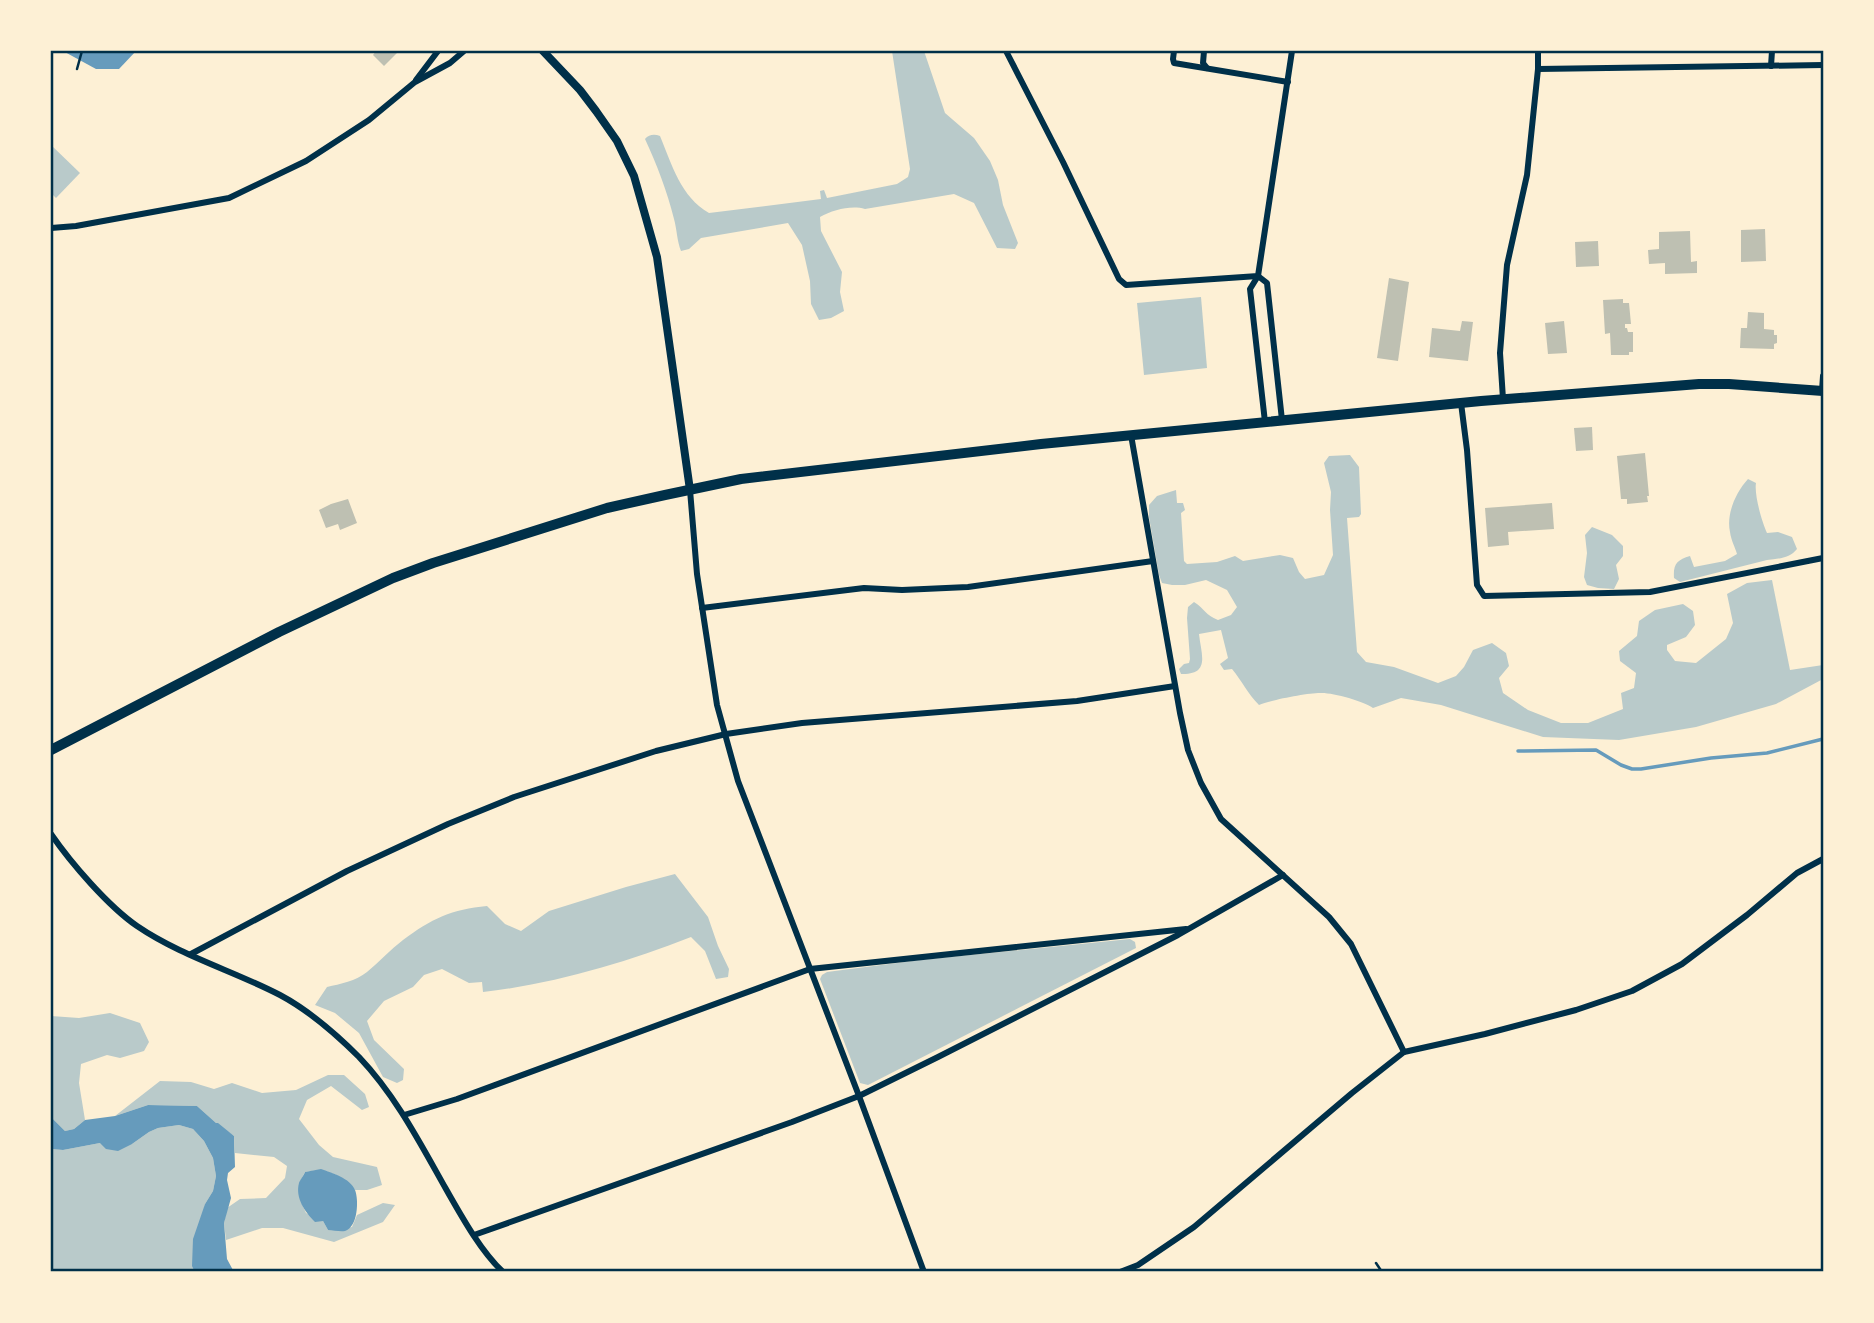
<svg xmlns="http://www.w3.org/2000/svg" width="1874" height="1323" font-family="Figtree,sans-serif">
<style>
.green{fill:#b9caca}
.water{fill:#669bbc}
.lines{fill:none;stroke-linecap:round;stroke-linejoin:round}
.stream{stroke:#669bbc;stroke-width:3.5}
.building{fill:#bec0b2}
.path{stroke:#003049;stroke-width:2.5}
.minor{stroke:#003049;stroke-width:6}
.tertiary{stroke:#003049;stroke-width:8}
.primary{stroke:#003049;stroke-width:10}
.neatline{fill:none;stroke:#003049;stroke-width:2.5}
</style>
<rect width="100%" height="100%" fill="#fdf0d5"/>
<g class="green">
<path d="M892,51H924L945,113L974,138L990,161L998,180L1003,205L1018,243L1015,249L997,248L974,203L954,194L865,209C851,205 833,210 820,217L821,231L842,272L840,292L844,311L831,318L819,320L811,304L810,281L802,245L788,223L701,238L689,249L681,251C677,241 677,230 674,219C667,191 657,165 645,139C649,134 655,134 660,136C672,165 681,197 709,213L821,199L820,191L824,190L827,198L897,184L908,177L910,169Z"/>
<polygon points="51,145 80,173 56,198 51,193"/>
<polygon points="1201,297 1207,368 1144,375 1137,303"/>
<path d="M1350,455L1359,467L1361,514L1359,517L1347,518L1357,652L1366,662L1394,667L1438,683L1456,676L1464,667L1473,650L1492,643L1506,653L1509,666L1499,678L1503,693L1528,710L1561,723H1588L1623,709L1621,693L1634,688L1636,673L1620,661L1619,651L1637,636L1639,621L1655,610L1683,604L1693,611L1695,625L1686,637L1667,645V650L1675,661L1696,663L1726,639L1733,623L1727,594L1747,583L1772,580L1790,670L1823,665V679L1776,704L1696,727L1619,740L1543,737L1441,705L1401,698L1373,708C1364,701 1331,692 1320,693C1307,693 1271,700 1259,705C1248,694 1242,681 1232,669L1224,670L1220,664L1228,658L1221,630L1199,634C1201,654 1211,675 1181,674L1179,669L1184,664L1189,663L1190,659L1187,618L1188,607L1194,602C1205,609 1205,615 1218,620L1231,615L1237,607L1227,590L1206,580L1185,585H1172L1162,583L1159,575L1149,517V505L1157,496L1176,490L1177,503H1183L1185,510L1181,513L1184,561L1187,564L1217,562L1235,556L1243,561L1280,555L1293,558L1299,572L1305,579L1324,575L1333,555L1330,510L1331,492L1324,463L1329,456Z"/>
<path d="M1748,479L1756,483C1754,495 1762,522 1767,533L1778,532L1792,537L1797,549C1790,558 1778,559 1767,560L1680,582L1674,578C1673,564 1677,560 1690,556L1694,567L1725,561L1737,554C1735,547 1731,540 1730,532C1726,514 1736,492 1748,479Z"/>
<polygon points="1592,527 1612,535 1623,546 1623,556 1616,565 1619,579 1614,589 1598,588 1587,585 1584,577 1587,553 1585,535"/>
<path d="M675,874L708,917L718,946L729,969L728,977L716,979L705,951L691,937C624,963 554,984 483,992L482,982L469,983L442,969L424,975L413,987L384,1001L367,1021L374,1040L404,1069L403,1080L397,1083L383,1077L359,1033L335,1013L315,1005L327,987C340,984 356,981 367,972C379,962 390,950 403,940C431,919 452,909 487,906L505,924L521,931L549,911L626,887Z"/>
<polygon points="1130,939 1135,942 1136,948 868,1085 860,1083 820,979 822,975 827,972 920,960"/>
<polygon points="110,1013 140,1023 149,1042 144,1051 120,1058 107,1055 81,1064 79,1083 85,1120 74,1129 65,1131 51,1117 51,1016 79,1018"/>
<path d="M328,1075H344L365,1094L369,1107L362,1110L331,1086L307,1100L299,1119L319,1145L333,1157L377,1167L382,1185L367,1190H355C340,1174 327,1168 305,1172C295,1189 299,1197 306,1213L323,1221L328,1230L352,1227L357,1215L383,1203L395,1205L383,1222L334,1242L283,1228H262L226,1240L224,1223L227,1208L240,1199L266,1198L285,1178L287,1166L274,1157L235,1153L234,1136L217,1124L197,1106L148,1105L115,1116L160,1081L191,1082L214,1089L232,1083L262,1093L296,1090Z"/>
<polygon points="179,1125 193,1129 204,1141 213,1158 216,1176 213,1191 205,1204 196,1272 51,1272 51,1149 63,1150 100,1143 132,1144 149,1132 158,1128"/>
</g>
<g class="water">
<polygon points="63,51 136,51 119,69 96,69"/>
<polygon points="148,1105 197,1106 216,1123 218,1123 234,1136 235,1167 228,1173 227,1180 231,1198 224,1223 227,1259 234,1272 195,1272 192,1266 193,1239 205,1204 213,1191 216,1176 213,1158 204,1141 193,1129 179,1125 158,1128 149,1132 132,1144 118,1151 106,1149 100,1143 63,1150 51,1149 51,1117 65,1131 74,1129 85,1120 115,1116"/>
<path d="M321,1169C332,1173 350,1178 355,1190C359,1200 358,1227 345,1231C340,1232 333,1230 328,1230L323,1221L315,1222C305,1212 295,1198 299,1183C299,1182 305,1173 305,1172Z"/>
</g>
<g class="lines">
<polyline class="stream" points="1518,751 1596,750 1621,765 1632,769 1641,769 1711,758 1767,753 1823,739"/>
</g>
<g class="building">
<polygon points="376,51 399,51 384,66 373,55"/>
<polygon points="1765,229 1766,261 1741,262 1741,230"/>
<polygon points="1690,231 1691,262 1697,261 1697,273 1665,274 1665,263 1649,264 1648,250 1659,249 1659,232"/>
<polygon points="1598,241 1599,266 1576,267 1575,242"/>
<polygon points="1389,278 1409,282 1398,361 1377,358"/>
<polygon points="1623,299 1623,303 1629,303 1631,324 1625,324 1625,328 1627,328 1628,332 1633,332 1633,352 1629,352 1629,355 1611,355 1610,333 1605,334 1603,300"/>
<polygon points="1748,312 1764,313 1764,329 1774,330 1774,335 1777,335 1777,343 1774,344 1774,349 1740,348 1741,328 1747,328"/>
<polygon points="1462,321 1473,322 1468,361 1429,357 1432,328 1460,331"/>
<polygon points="1564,321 1567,353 1548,354 1545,323"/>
<polygon points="1592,427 1593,450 1576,451 1574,428"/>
<polygon points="1645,453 1649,496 1647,496 1648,502 1627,504 1627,499 1621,499 1617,456"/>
<polygon points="348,499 357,523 340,530 338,524 326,528 319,510 331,504"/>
<polygon points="1552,503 1554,529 1508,532 1509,545 1488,547 1485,508"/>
</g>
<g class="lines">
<g class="path">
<polyline points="77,69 82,51"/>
<polyline points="1376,1263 1382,1272"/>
</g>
<g class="minor">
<polyline points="1006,51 1063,162 1119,279 1126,285 1258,276 1292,51"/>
<polyline points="1174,51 1173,59 1174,63 1288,82"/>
<polyline points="1204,51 1203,63 1207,68"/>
<polyline points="1771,66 1772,51"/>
<polyline points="1538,69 1823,65"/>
<polyline points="416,80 438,51"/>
<polyline points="51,228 76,226 229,198 306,161 369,120 415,82 450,63 464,51"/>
<polyline points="1822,391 1823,376"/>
<polyline points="1503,399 1500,353 1507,265 1527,175 1538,69 1538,51"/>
<polyline points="1461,403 1467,450 1477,585 1484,596 1650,592 1823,558"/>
<polyline points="1265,422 1250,289 1258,276 1267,283 1282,420"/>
<polyline points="1131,435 1180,713 1188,750 1201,783 1221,819 1329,917 1351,944 1404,1052"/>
<polyline points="690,490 697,574 717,705 738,781 859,1096 924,1272"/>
<polyline points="702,608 864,588 902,590 968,587 1153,561"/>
<path d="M51,834C71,863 108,906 137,926C181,956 234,971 280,995C310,1011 335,1033 359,1057C396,1096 420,1143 446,1189C462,1217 480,1250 503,1272"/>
<polyline points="191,954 347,871 448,824 514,797 656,751 726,734 802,723 1077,701 1175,686"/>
<polyline points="404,1115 457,1099 810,969 1186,929"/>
<polyline points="474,1235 792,1122 859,1096 938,1057 1178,935 1283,875"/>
<polyline points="1120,1272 1138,1265 1194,1227 1352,1093 1404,1052 1485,1034 1576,1010 1632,991 1682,964 1747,915 1797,873 1823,859"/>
</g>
<polyline class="tertiary" points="543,51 580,90 596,111 617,141 634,176 657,257 690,490"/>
<polyline class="primary" points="51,750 279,632 393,578 433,563 607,508 665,495 741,479 1041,444 1481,401 1699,384 1729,384 1823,391"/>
</g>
<rect width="1874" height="1323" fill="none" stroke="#fdf0d5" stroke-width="105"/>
<rect x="52" y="52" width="1770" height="1218" class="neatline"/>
</svg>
